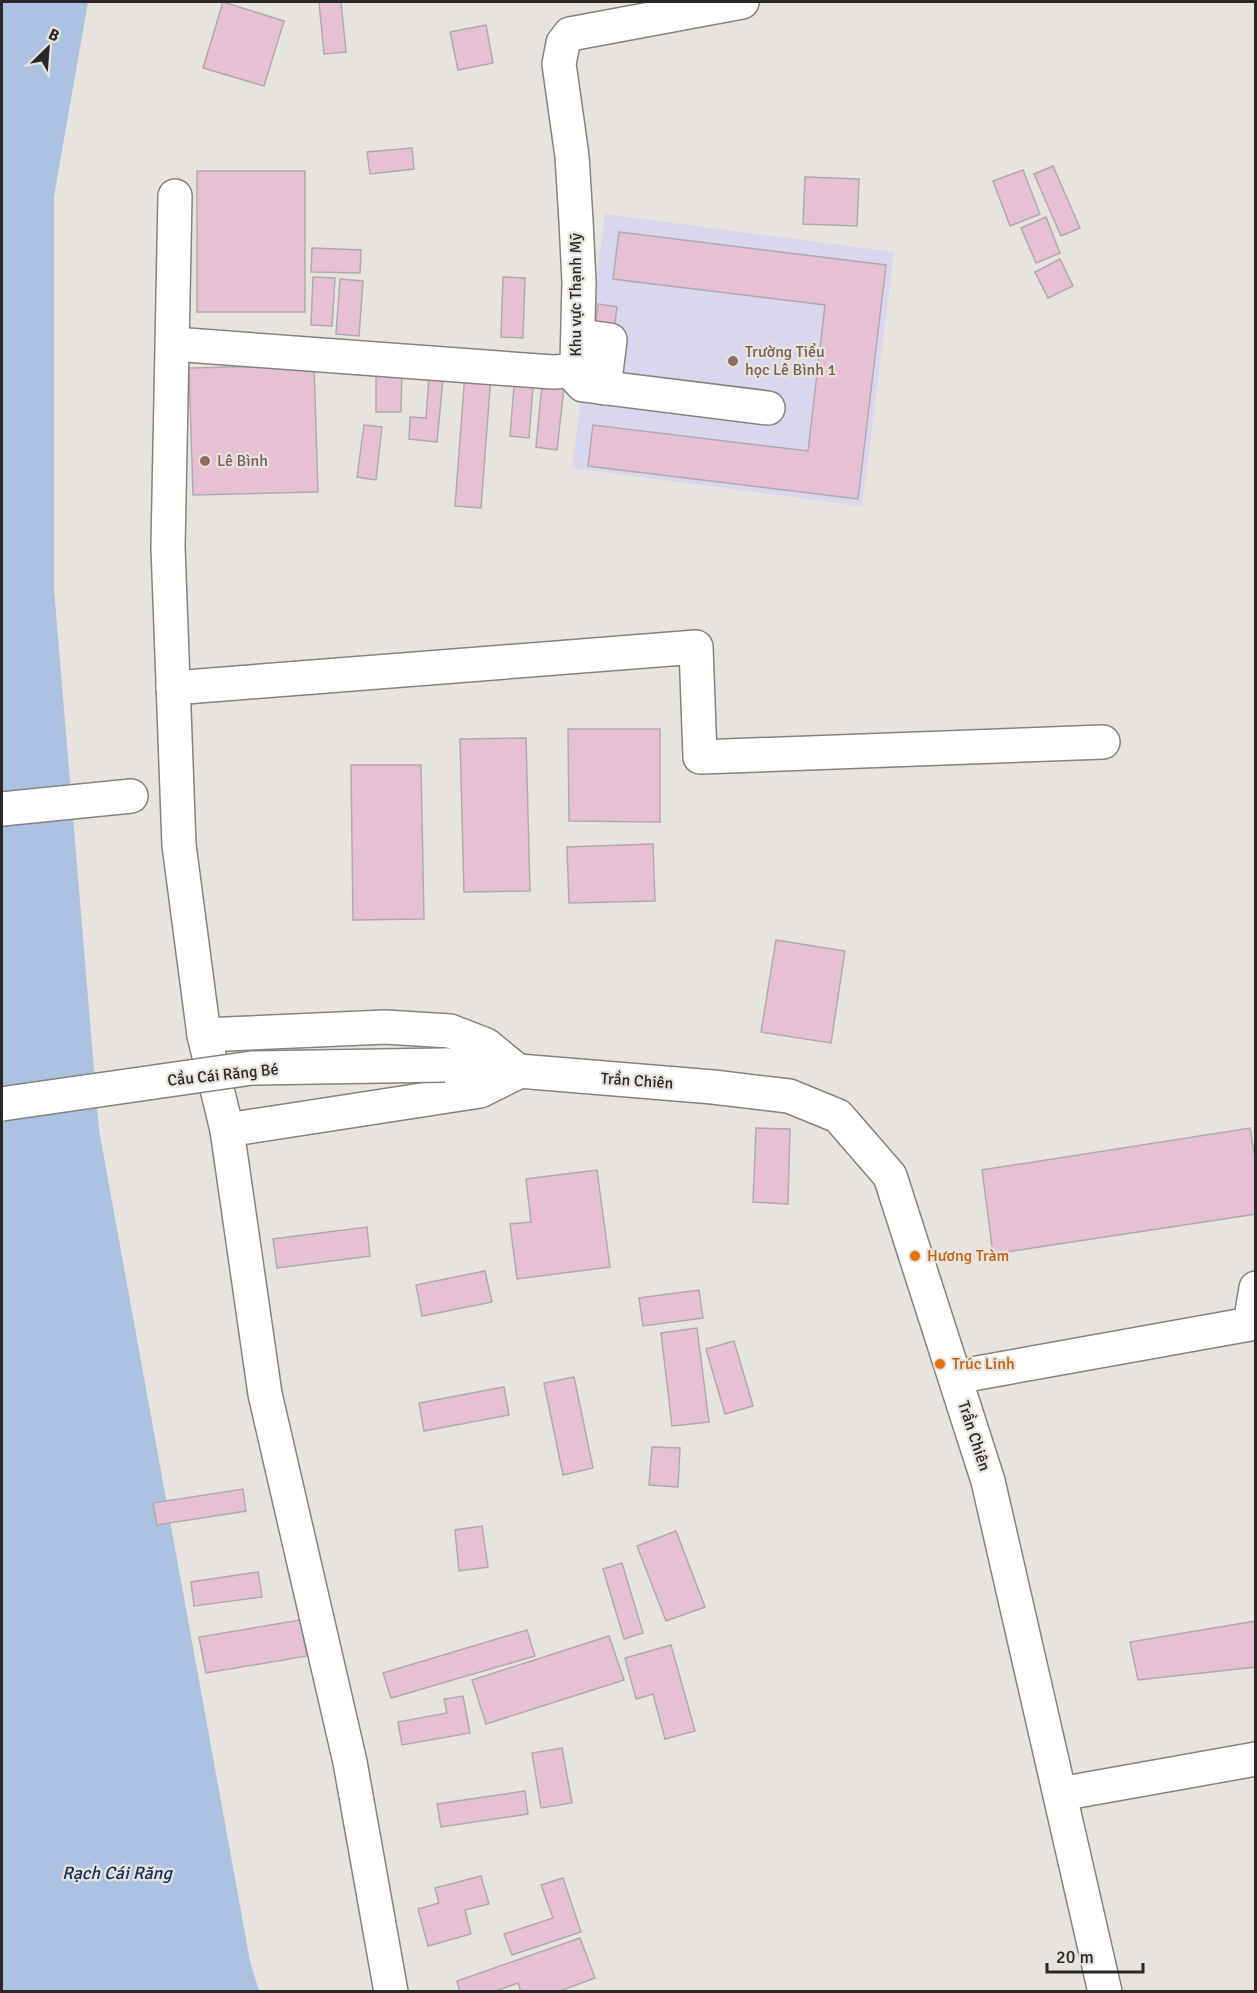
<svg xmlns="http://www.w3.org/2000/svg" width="1257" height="1993" font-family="Signika,sans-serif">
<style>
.education{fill:#d9d7ed}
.water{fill:#adc1e0}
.building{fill:#e6c1d4;stroke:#b0aaad;stroke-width:1.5}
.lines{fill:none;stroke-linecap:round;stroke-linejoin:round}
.minor-casing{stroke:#86837e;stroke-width:36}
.minor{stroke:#fff;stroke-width:33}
.minor-bridge-casing{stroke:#86837e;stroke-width:36;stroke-linecap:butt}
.minor-bridge{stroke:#fff;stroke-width:33}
.education-dot{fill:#8d6e63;stroke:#e7e3de;stroke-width:2}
.food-dot{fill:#e8710a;stroke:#e7e3de;stroke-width:2}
.labels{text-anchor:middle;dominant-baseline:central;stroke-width:4.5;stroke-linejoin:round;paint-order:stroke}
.street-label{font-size:16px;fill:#292826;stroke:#e7e3de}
.education-label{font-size:16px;fill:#785e54;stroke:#e7e3de;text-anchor:start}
.food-label{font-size:16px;fill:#c56008;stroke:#e7e3de;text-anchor:start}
.water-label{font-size:18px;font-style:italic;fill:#152f57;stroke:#e7e3de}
</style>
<rect width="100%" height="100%" fill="#e7e3de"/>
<polygon class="education" points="605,214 894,252 862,506 572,468"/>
<polygon class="water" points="2,2 88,2 54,196 54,589 99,1130 250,1961 259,1991 4,1992 2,1980"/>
<g class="building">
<polygon points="223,2 284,21 264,86 203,68"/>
<polygon points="319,2 341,2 346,52 324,54"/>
<polygon points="486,25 493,63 458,70 450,32"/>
<polygon points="412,148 414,169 370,174 367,152"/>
<polygon points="1053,166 1080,228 1061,236 1034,174"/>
<polygon points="1023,170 1040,214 1010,226 993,181"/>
<rect x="197" y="171" width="108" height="141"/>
<polygon points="805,177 859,179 857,226 803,224"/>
<polygon points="1046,217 1060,253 1036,263 1021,228"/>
<polygon points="619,232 886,265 858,499 588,466 593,425 808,451 825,305 613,279"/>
<polygon points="312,248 361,250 360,273 311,272"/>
<polygon points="1060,259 1073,286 1048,298 1035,272"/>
<polygon points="313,277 335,278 332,326 311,325"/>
<polygon points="503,277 525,278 523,338 501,337"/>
<polygon points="340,279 363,281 359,336 336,334"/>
<polygon points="598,304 617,307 614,330 595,327"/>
<polygon points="314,365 318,492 193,495 189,368"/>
<polygon points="376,369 402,369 401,412 376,412"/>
<polygon points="465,373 491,375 481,508 455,506"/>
<polygon points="515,373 534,374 529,438 510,436"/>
<polygon points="429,377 443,379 437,442 409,439 410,417 426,418"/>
<polygon points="542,385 564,387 557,450 536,447"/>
<polygon points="364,425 382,427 376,480 357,477"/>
<polygon points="568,729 660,729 660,822 569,821"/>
<polygon points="526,738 530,891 464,892 460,739"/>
<polygon points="351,765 421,765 424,919 353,920"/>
<polygon points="653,844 655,901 569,903 567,847"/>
<polygon points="776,940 845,951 831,1043 761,1032"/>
<polygon points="756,1128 790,1129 788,1204 753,1202"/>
<polygon points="1250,1128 1256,1164 1256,1214 993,1254 982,1170"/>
<polygon points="597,1170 610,1267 517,1279 510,1224 531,1222 526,1179"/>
<polygon points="367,1227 370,1256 277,1268 273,1239"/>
<polygon points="485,1271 492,1302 422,1316 416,1285"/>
<polygon points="699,1290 703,1318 643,1326 639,1298"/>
<polygon points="697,1328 709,1422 672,1426 661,1333"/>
<polygon points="734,1341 753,1406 725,1414 706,1349"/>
<polygon points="574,1377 593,1468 563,1475 544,1383"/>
<polygon points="504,1387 509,1415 424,1431 419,1403"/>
<polygon points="652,1447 680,1448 678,1487 649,1485"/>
<polygon points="243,1489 246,1511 157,1525 153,1503"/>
<polygon points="482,1526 488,1567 459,1571 455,1530"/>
<polygon points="676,1531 705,1607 666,1621 637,1546"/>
<polygon points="622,1563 643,1633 624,1639 603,1569"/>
<polygon points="258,1572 262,1597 194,1606 191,1582"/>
<polygon points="300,1620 307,1656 206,1673 199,1637"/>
<polygon points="1256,1621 1256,1667 1138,1680 1130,1642"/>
<polygon points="527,1630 535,1656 391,1698 383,1673"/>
<polygon points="609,1636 624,1680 486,1724 472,1680"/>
<polygon points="671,1645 695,1731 665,1739 653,1694 636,1699 625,1658"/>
<polygon points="463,1696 470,1733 402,1745 398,1722 447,1713 444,1699"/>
<polygon points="562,1748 572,1803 541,1808 532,1753"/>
<polygon points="525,1791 528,1814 441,1827 437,1804"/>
<polygon points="481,1876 489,1904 465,1910 471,1934 428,1946 418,1909 439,1903 435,1888"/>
<polygon points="563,1878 581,1932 512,1955 504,1934 553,1918 541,1885"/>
<polygon points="580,1938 595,1978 557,1992 521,1992 518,1983 493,1992 460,1992 457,1981"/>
</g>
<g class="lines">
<defs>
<g id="minor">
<polyline points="175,196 168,547 179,845 204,1035 227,1130 265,1394 350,1762 391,1992"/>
<polyline points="579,336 610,340 604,388"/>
<polyline points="173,344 553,372 570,371 577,364 579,282 576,221 572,156 559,64 563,43 570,34 742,2"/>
<polyline points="570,371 583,385 768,408"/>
<polyline points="173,688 696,647 700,757 1103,742"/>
<polyline points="2,809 131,796"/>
<polyline points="204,1035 385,1027 450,1031 486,1045 519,1072"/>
<polyline points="445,1065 713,1087 789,1096 838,1116 890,1176 988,1481 1105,1992"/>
<polyline points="227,1130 480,1091 518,1072"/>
<polyline points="955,1377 1250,1324 1256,1288"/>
<polyline points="1060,1794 1256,1759"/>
</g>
</defs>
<use href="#minor" class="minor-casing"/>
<use href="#minor" class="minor"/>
<defs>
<polyline id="minor-bridge" points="2,1104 252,1068 445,1065"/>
</defs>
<use href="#minor-bridge" class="minor-bridge-casing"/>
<use href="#minor-bridge" class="minor-bridge"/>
</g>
<g class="education-dot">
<circle cx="733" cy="361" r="6"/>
<circle cx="205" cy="461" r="6"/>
</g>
<g class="food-dot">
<circle cx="915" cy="1256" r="6"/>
<circle cx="940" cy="1364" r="6"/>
</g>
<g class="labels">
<g class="street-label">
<text transform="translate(576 295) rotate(-90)">Khu vực Thạnh Mỹ</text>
<text transform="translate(223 1075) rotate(-6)">Cầu Cái Răng Bé</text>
<text transform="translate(637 1081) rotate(4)">Trần Chiên</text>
<text transform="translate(974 1436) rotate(72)">Trần Chiên</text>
</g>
<g class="education-label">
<text x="745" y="352">Trường Tiểu<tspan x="745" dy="18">học Lê Bình 1</tspan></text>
<text x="217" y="461">Lê Bình</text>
</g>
<g class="food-label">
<text x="927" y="1256">Hương Tràm</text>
<text x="952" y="1364">Trúc Linh</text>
</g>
<g class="water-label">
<text x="117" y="1873">Rạch Cái Răng</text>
</g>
</g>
<rect width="1257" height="1993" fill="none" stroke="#292826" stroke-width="6"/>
<g transform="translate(48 48) rotate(25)" stroke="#e7e3de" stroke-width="4.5" paint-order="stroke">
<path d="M0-4.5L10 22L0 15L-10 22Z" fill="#292826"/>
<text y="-9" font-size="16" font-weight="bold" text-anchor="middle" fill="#292826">B</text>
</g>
<path d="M1047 1963v9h96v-9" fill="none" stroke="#292826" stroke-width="3"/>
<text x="1056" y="1963" font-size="18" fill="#292826" stroke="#e7e3de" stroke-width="4.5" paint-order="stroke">20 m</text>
</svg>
